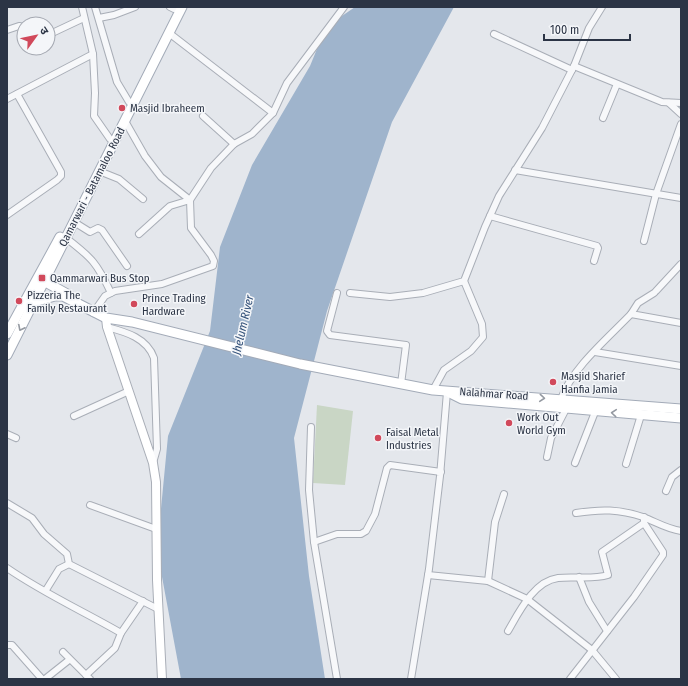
<svg xmlns="http://www.w3.org/2000/svg" width="688" height="686" font-family="'Fira Sans Condensed','Noto Sans Devanagari',sans-serif">
<style>
.green{fill:#c9d6c5}
.water{fill:#9fb4cc}
.lines{fill:none;stroke-linecap:round;stroke-linejoin:round}
.street-casing{stroke:#a9aeb7;stroke-width:8}
.secondary-casing{stroke:#a9aeb7;stroke-width:10}
.primary-casing{stroke:#a3abb8;stroke-width:11}
.street{stroke:#f7f8fa;stroke-width:6}
.secondary{stroke:#fff;stroke-width:8}
.primary{stroke:#fff;stroke-width:9}
.oneway{stroke:#959aa2}
.poi-dot{fill:#d1495b;stroke:#f4f6f9;stroke-width:1.5}
.labels{text-anchor:middle;dominant-baseline:central;stroke-width:3;stroke-linejoin:round;paint-order:stroke}
.poi-label{font-size:11px;fill:#2b3445;stroke:#f4f6f9;text-anchor:start}
.street-label{font-size:11px;fill:#2b3445;stroke:#f4f6f9}
.water-label{font-size:12px;font-style:italic;fill:#34527a;stroke:#f4f6f9}
</style>
<rect width="100%" height="100%" fill="#e4e7ec"/>
<polygon class="green" points="317,405 353,411 345,485 313,483"/>
<polygon class="water" points="355,7 454,7 392,122 327,311 294,438 309,576 325,679 181,679 157,550 168,436 210,331 220,247 252,165 310,66 326,27"/>
<g class="lines">
<defs>
<g id="street">
<polyline points="82,7 93,54 95,93 94,116 110,139"/>
<polyline points="95,7 117,82 129,102"/>
<polyline points="170,7 174,9"/>
<polyline points="99,18 114,15 135,7"/>
<polyline points="7,30 19,26 24,27"/>
<polyline points="169,33 273,113"/>
<polyline points="494,34 572,70"/>
<polyline points="48,35 84,18"/>
<polyline points="574,66 662,102 681,103"/>
<polyline points="7,99 93,54"/>
<polyline points="669,103 681,114"/>
<polyline points="203,116 234,144"/>
<polyline points="603,118 617,84"/>
<polyline points="125,121 145,156 161,177 190,200"/>
<polyline points="515,170 681,198"/>
<polyline points="99,171 119,179 143,199"/>
<polyline points="7,215 57,180 61,176 61,172 17,94"/>
<polyline points="490,216 597,246 598,248 594,261"/>
<polyline points="74,222 90,232 98,228 102,230 127,266"/>
<polyline points="139,234 170,206 190,200"/>
<path d="M66,238C92,258 97,263 111,293"/>
<polyline points="644,241 656,194 681,124"/>
<polyline points="656,291 681,264"/>
<polyline points="337,293 327,331 330,335 406,345 401,384"/>
<polyline points="350,293 390,297 423,293 464,281 485,227 499,196 542,128 574,66 589,28 602,7"/>
<polyline points="654,293 638,303 631,314 681,323"/>
<polyline points="93,313 105,296 115,291 162,284 213,266 214,261 211,255 191,228 190,200 211,168 234,144 252,134 273,113 287,83 344,7"/>
<path d="M107,327C126,332 147,338 154,358L157,449L153,463"/>
<polyline points="595,352 681,366"/>
<polyline points="433,390 444,370 471,351 483,337 482,324 464,281"/>
<path d="M561,399C572,368 608,338 631,314"/>
<polyline points="74,416 129,391"/>
<polyline points="311,427 309,490 314,542 337,679"/>
<polyline points="7,434 16,438"/>
<polyline points="547,457 551,438 566,409"/>
<polyline points="575,463 595,412"/>
<polyline points="626,464 641,415"/>
<polyline points="666,491 672,477 681,470"/>
<polyline points="7,503 32,518 44,534 67,554 69,564 158,609"/>
<polyline points="90,505 156,529"/>
<path d="M576,513C601,509 619,509 643,517C656,522 667,529 681,531"/>
<polyline points="314,542 337,534 361,534 366,531 375,514 387,468 390,465 441,472"/>
<path d="M7,568C43,593 83,611 121,633"/>
<polyline points="428,575 488,581 527,599 592,650 616,679"/>
<polyline points="579,577 589,602 607,631"/>
<polyline points="488,581 495,522 504,494"/>
<polyline points="46,590 59,569 69,564"/>
<path d="M508,631C519,612 534,581 558,578C574,576 592,580 608,575L602,552L644,523"/>
<polyline points="7,645 12,645 42,679"/>
<polyline points="63,652 90,679"/>
<polyline points="86,675 115,648 121,633 143,601"/>
<polyline points="45,679 69,660"/>
<polyline points="411,679 429,569 440,476 447,392"/>
<polyline points="570,679 634,597 663,555 663,552 644,523 644,517"/>
</g>
<polyline id="secondary" points="106,318 107,327 153,463 156,482 157,580 162,679"/>
<g id="primary">
<polyline points="40,279 69,295"/>
<polyline points="34,302 55,296 63,296 106,318 132,322 300,364 433,390 681,409"/>
<polyline points="7,334 60,237"/>
<polyline points="7,355 182,7"/>
<polyline points="450,393 462,399 681,418"/>
</g>
</defs>
<use href="#street" class="street-casing"/>
<use href="#secondary" class="secondary-casing"/>
<use href="#primary" class="primary-casing"/>
<use href="#street" class="street"/>
<use href="#secondary" class="secondary"/>
<use href="#primary" class="primary"/>
</g>
<defs><path id="oneway-chevron" d="M-2-3.5L2.5 0L-2 3.5" fill="none" stroke-width="1.6" stroke-linecap="round" stroke-linejoin="round"/></defs>
<g class="oneway">
<use href="#oneway-chevron" transform="translate(21 328) rotate(117)"/>
<use href="#oneway-chevron" transform="translate(542 398) rotate(5)"/>
<use href="#oneway-chevron" transform="translate(614 413) rotate(-175)"/>
</g>
<g class="poi-dot">
<circle cx="122" cy="108" r="4"/>
<rect x="38" y="274" width="8" height="8" rx="2"/>
<circle cx="19" cy="301" r="4"/>
<circle cx="134" cy="304" r="4"/>
<circle cx="553" cy="382" r="4"/>
<circle cx="509" cy="423" r="4"/>
<circle cx="378" cy="438" r="4"/>
</g>
<g class="labels">
<g class="poi-label">
<text x="130" y="108">Masjid Ibraheem</text>
<text x="50" y="278">Qammarwari Bus Stop</text>
<text x="27" y="295">Pizzeria The<tspan x="27" dy="13">Family Restaurant</tspan></text>
<text x="142" y="298">Prince Trading<tspan x="142" dy="13">Hardware</tspan></text>
<text x="561" y="376">Masjid Sharief<tspan x="561" dy="13">Hanfia Jamia</tspan></text>
<text x="517" y="417">Work Out<tspan x="517" dy="13">World Gym</tspan></text>
<text x="386" y="432">Faisal Metal<tspan x="386" dy="13">Industries</tspan></text>
</g>
<g class="street-label">
<text transform="translate(92 187) rotate(-63)">Qamarwari - Batamaloo Road</text>
<text transform="translate(494 394) rotate(4)">Nalahmar Road</text>
</g>
<g class="water-label">
<text transform="translate(243 325) rotate(-77)">Jhelum River</text>
</g>
</g>
<rect width="688" height="686" fill="none" stroke="#2b3445" stroke-width="16"/>
<g transform="translate(36 36) rotate(57)"><circle r="19" fill="#f4f6f9" stroke="#a4a8b1"/>
<path d="M0-3L7 15L0 10L-7 15Z" fill="#d1495b"/>
<text y="-6" font-size="11" font-weight="bold" text-anchor="middle" fill="#2b3445">उ</text>
</g>
<path d="M544 34v6h86v-6" fill="none" stroke="#2b3445" stroke-width="2"/>
<text x="550" y="34" font-size="12" fill="#2b3445" stroke="#f4f6f9" stroke-width="3" paint-order="stroke">100 m</text>
</svg>
